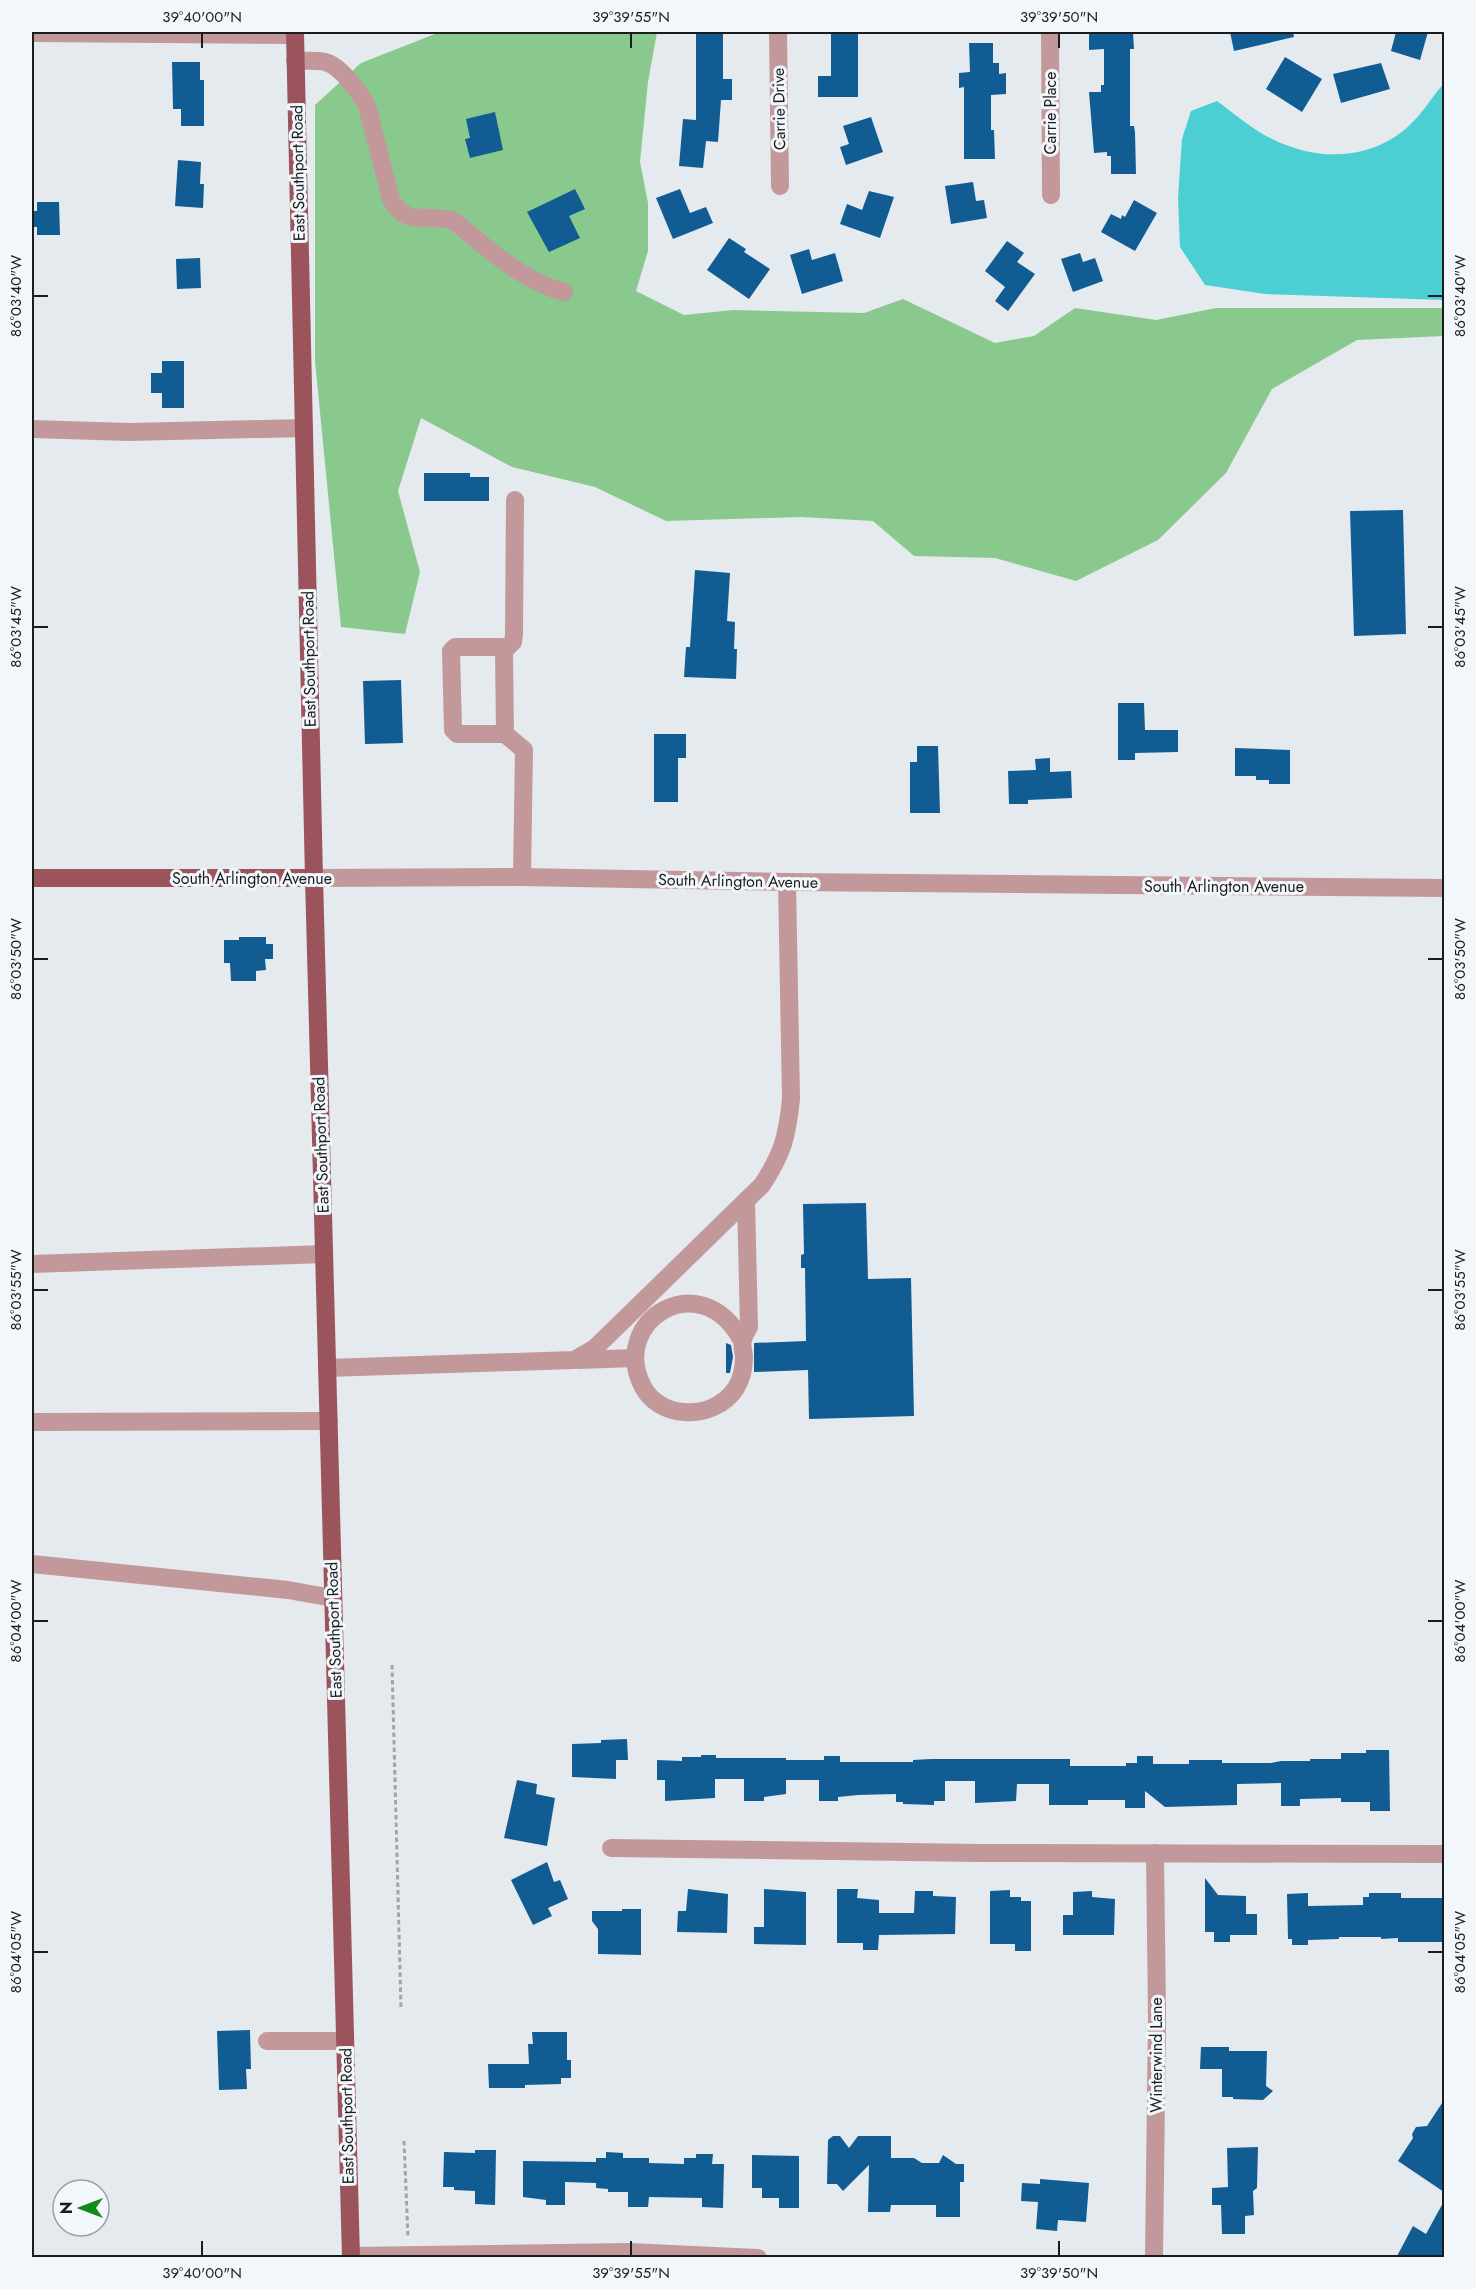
<svg xmlns="http://www.w3.org/2000/svg" width="1476" height="2289" font-family="Jost,sans-serif">
<style>
.green{fill:#8ac98e}
.water{fill:#4ccfd3}
.building{fill:#125c94}
.lines{fill:none;stroke-linecap:round;stroke-linejoin:round}
.path{stroke:#a1a5a8;stroke-width:3;stroke-dasharray:4.5 3;stroke-linecap:butt}
.minor{stroke:#c2989b;stroke-width:18}
.major{stroke:#9b535c;stroke-width:18}
.ticks{fill:none;stroke:#1b1c1e;stroke-width:2}
.labels{text-anchor:middle;dominant-baseline:central;stroke-width:6;stroke-linejoin:round;paint-order:stroke}
.street-label{font-size:16px;fill:#1b1c1e;stroke:#f2f7fc}
.neatline{fill:none;stroke:#1b1c1e;stroke-width:2}
.ticks-label{font-size:15px;text-anchor:middle;fill:#1b1c1e}
</style>
<rect width="100%" height="100%" fill="#e5eaee"/>
<polygon class="green" points="440,32 657,32 648,82 640,162 648,203 648,251 636,291 684,315 733,310 864,313 903,299 995,343 1034,336 1075,308 1156,320 1216,308 1444,308 1444,336 1357,340 1272,389 1226,473 1158,540 1076,581 995,558 914,556 873,521 801,517 666,521 595,487 512,467 421,418 398,491 420,572 405,634 341,627 315,361 315,105 361,63"/>
<path class="water" d="M1444,83V300L1265,294L1205,285L1180,247L1178,198L1182,139L1191,111L1217,101C1235,114 1254,131 1274,140C1316,160 1365,161 1403,131C1418,120 1432,97 1444,83Z"/>
<g class="building">
<polygon points="696,32 723,32 723,79 732,79 732,100 721,100 718,142 706,141 703,168 679,166 683,119 696,120"/>
<polygon points="831,32 858,32 858,97 818,97 818,76 831,76"/>
<polygon points="1089,32 1133,32 1134,49 1130,49 1130,126 1134,126 1135,133 1136,174 1111,174 1111,156 1107,156 1107,152 1094,153 1089,92 1101,92 1101,85 1104,85 1104,49 1089,50"/>
<polygon points="1230,32 1293,32 1294,37 1234,51"/>
<polygon points="1396,32 1428,32 1420,60 1391,51"/>
<polygon points="969,43 993,43 993,63 999,63 999,74 1006,73 1006,94 991,95 991,130 994,130 995,159 964,159 964,87 959,88 959,73 970,72"/>
<polygon points="1285,57 1322,79 1302,112 1266,89"/>
<polygon points="172,62 200,62 200,80 204,80 204,126 181,126 181,109 173,109"/>
<polygon points="1381,63 1390,89 1341,103 1333,74"/>
<polygon points="495,112 503,150 470,158 465,139 470,138 466,119"/>
<polygon points="871,117 883,152 846,165 840,147 849,144 843,126"/>
<polygon points="178,160 201,162 200,184 204,184 203,208 175,206"/>
<polygon points="973,182 976,201 984,200 987,218 951,224 945,186"/>
<polygon points="575,189 585,209 569,216 580,238 549,252 527,212"/>
<polygon points="680,189 690,213 706,207 713,223 673,239 656,198"/>
<polygon points="869,191 894,197 880,238 840,224 847,204 862,210"/>
<polygon points="1134,200 1157,213 1135,251 1101,232 1111,214 1121,219 1122,215 1125,217"/>
<polygon points="37,202 59,202 60,235 37,235 37,227 32,227 32,211 37,211"/>
<polygon points="729,238 746,249 744,252 770,269 749,299 707,270"/>
<polygon points="1007,241 1024,253 1017,262 1035,274 1008,311 995,301 1005,287 985,271"/>
<polygon points="809,249 812,260 835,253 843,281 802,294 790,255"/>
<polygon points="1080,253 1083,262 1095,258 1103,281 1073,292 1061,259"/>
<polygon points="200,258 201,288 177,289 176,259"/>
<polygon points="162,361 184,361 184,408 162,408 162,393 151,393 151,373 162,373"/>
<polygon points="424,473 470,473 470,477 489,477 489,501 424,501"/>
<polygon points="1403,510 1406,634 1354,636 1350,511"/>
<polygon points="695,570 730,573 727,621 735,622 734,649 737,649 736,679 684,677 686,647 690,647"/>
<polygon points="401,680 403,743 365,744 363,681"/>
<polygon points="1118,703 1144,703 1145,730 1178,730 1178,752 1135,753 1135,760 1118,760"/>
<polygon points="654,734 686,734 686,758 678,758 678,802 654,802"/>
<polygon points="917,746 938,746 940,813 910,813 910,762 917,762"/>
<polygon points="1235,748 1290,750 1290,784 1269,784 1269,780 1256,780 1256,776 1235,776"/>
<polygon points="1050,758 1050,772 1071,771 1072,798 1028,800 1028,804 1009,804 1008,771 1036,770 1035,759"/>
<polygon points="239,937 266,937 266,944 273,944 273,959 265,959 266,970 256,971 256,981 231,981 230,963 224,963 224,940 239,940"/>
<polygon points="866,1203 868,1279 911,1278 914,1416 809,1419 808,1370 754,1372 754,1343 806,1341 805,1268 801,1268 801,1255 804,1254 803,1204"/>
<polygon points="726,1343 731,1345 733,1357 730,1373 726,1373"/>
<polygon points="627,1739 628,1760 616,1760 616,1779 572,1777 572,1744 601,1743 601,1740"/>
<polygon points="1366,1750 1389,1750 1390,1811 1370,1811 1370,1802 1341,1802 1341,1798 1300,1799 1300,1806 1281,1806 1281,1783 1237,1784 1237,1805 1165,1807 1145,1791 1145,1808 1125,1808 1125,1800 1088,1800 1088,1805 1049,1805 1049,1784 1017,1784 1016,1801 975,1803 975,1781 945,1781 945,1801 934,1801 934,1805 903,1804 903,1802 896,1802 896,1794 858,1795 838,1797 838,1801 819,1801 819,1780 786,1780 786,1794 764,1797 764,1801 744,1801 744,1779 715,1779 715,1798 665,1801 665,1780 657,1780 657,1760 682,1761 682,1757 701,1757 701,1755 716,1755 716,1758 786,1758 786,1760 824,1760 824,1756 840,1756 840,1762 913,1762 913,1760 931,1759 1070,1759 1070,1766 1126,1766 1126,1763 1137,1763 1137,1756 1153,1756 1153,1764 1189,1764 1189,1760 1222,1760 1222,1763 1271,1763 1281,1761 1310,1761 1310,1759 1341,1759 1341,1753 1366,1753"/>
<polygon points="517,1780 537,1784 536,1794 555,1798 547,1846 504,1838"/>
<polygon points="547,1862 554,1882 560,1880 568,1899 548,1908 552,1916 533,1925 511,1880"/>
<polygon points="1205,1878 1218,1895 1246,1896 1246,1914 1257,1914 1257,1935 1230,1935 1230,1942 1214,1942 1214,1932 1205,1932"/>
<polygon points="688,1889 728,1894 727,1933 677,1932 678,1911 686,1911"/>
<polygon points="764,1889 806,1892 806,1945 754,1944 754,1927 764,1927"/>
<polygon points="837,1889 858,1889 857,1898 879,1900 879,1913 914,1913 915,1891 933,1891 933,1896 956,1897 955,1934 879,1935 878,1950 863,1950 863,1943 837,1943"/>
<polygon points="1010,1890 1010,1897 1021,1897 1021,1901 1031,1901 1031,1951 1015,1951 1015,1944 990,1944 990,1891"/>
<polygon points="1092,1891 1092,1897 1115,1899 1114,1935 1063,1935 1063,1915 1073,1915 1073,1892"/>
<polygon points="1308,1893 1308,1906 1363,1905 1363,1897 1369,1897 1369,1893 1401,1893 1401,1898 1444,1898 1444,1942 1398,1942 1398,1938 1381,1939 1381,1937 1339,1937 1339,1939 1308,1940 1308,1945 1292,1945 1292,1939 1288,1939 1287,1894"/>
<polygon points="622,1909 641,1909 641,1955 598,1954 598,1929 592,1921 592,1911 622,1911"/>
<polygon points="250,2030 251,2069 246,2069 247,2089 219,2090 217,2031"/>
<polygon points="532,2032 567,2032 567,2060 571,2060 571,2078 561,2078 561,2084 525,2085 525,2088 489,2088 488,2064 529,2064 528,2044 533,2044"/>
<polygon points="1201,2047 1229,2047 1229,2051 1267,2051 1266,2086 1273,2091 1263,2100 1233,2099 1233,2097 1222,2097 1222,2069 1200,2069"/>
<polygon points="1444,2100 1444,2192 1398,2161 1413,2138 1412,2134 1416,2127 1427,2126"/>
<polygon points="833,2136 840,2136 849,2148 858,2136 891,2136 891,2158 914,2158 922,2163 939,2163 943,2155 956,2164 964,2164 964,2182 960,2182 960,2217 936,2217 936,2205 891,2205 890,2212 868,2212 869,2165 843,2191 837,2184 827,2184 828,2140"/>
<polygon points="1258,2147 1257,2188 1253,2191 1254,2215 1245,2216 1245,2234 1222,2234 1221,2205 1212,2205 1212,2188 1228,2187 1227,2148"/>
<polygon points="475,2150 496,2150 495,2205 475,2204 475,2191 454,2190 454,2187 443,2187 444,2152 475,2153"/>
<polygon points="606,2152 623,2153 623,2158 649,2158 649,2163 684,2164 684,2158 696,2158 696,2154 713,2154 712,2164 724,2164 723,2208 702,2207 702,2198 649,2197 648,2207 628,2207 628,2192 608,2192 608,2189 596,2188 596,2183 565,2182 565,2205 546,2205 546,2200 523,2197 523,2161 596,2162 596,2158 606,2158"/>
<polygon points="752,2155 799,2156 799,2208 779,2208 779,2198 762,2198 762,2188 752,2188"/>
<polygon points="1040,2179 1089,2183 1086,2222 1058,2220 1057,2231 1036,2229 1038,2202 1021,2201 1022,2183 1040,2184"/>
<polygon points="1444,2201 1444,2258 1396,2258 1413,2226 1426,2234"/>
</g>
<g class="lines">
<g class="path">
<polyline points="392,1665 401,2008"/>
<polyline points="404,2141 408,2237"/>
</g>
<g class="minor">
<polyline points="778,32 780,186"/>
<polyline points="1050,32 1051,195"/>
<polyline points="32,33 295,35"/>
<path d="M295,61C305,61 316,60 325,62C340,65 360,93 367,106L391,199C406,229 429,212 454,221C486,247 523,282 564,292"/>
<polyline points="32,429 129,432 304,428"/>
<polyline points="504,651 513,642 514,634 515,500"/>
<polyline points="505,734 504,651 501,647 455,647 451,651 453,730 457,734 505,734 524,750 522,877"/>
<polyline points="314,878 522,877 787,882 1444,888"/>
<polyline points="32,1264 324,1254"/>
<path d="M742,1341C701,1263 608,1321 643,1387C651,1402 667,1411 684,1412C704,1414 725,1405 736,1388C741,1380 744,1368 744,1357C744,1352 741,1345 743,1340C744,1335 747,1331 749,1327L746,1201"/>
<polyline points="579,1360 635,1358"/>
<path d="M327,1368L574,1360L595,1348L762,1185C783,1153 787,1137 791,1099L787,882"/>
<polyline points="32,1422 329,1421"/>
<polyline points="32,1564 288,1590 333,1598"/>
<polyline points="611,1848 980,1853 1444,1854"/>
<polyline points="267,2041 345,2041"/>
<polyline points="351,2256 628,2252 758,2258"/>
<polyline points="1154,2258 1157,2016 1155,1853"/>
</g>
<g class="major">
<polyline points="295,32 314,878 351,2258"/>
<polyline points="32,878 314,878"/>
</g>
</g>
<path class="ticks" d="M202,33V48M631,33V48M1059,33V48M33,296H48M1428,296H1443M33,627H48M1428,627H1443M33,959H48M1428,959H1443M33,1290H48M1428,1290H1443M33,1621H48M1428,1621H1443M33,1952H48M1428,1952H1443M202,2241V2256M631,2241V2256M1059,2241V2256"/>
<g class="labels">
<g class="street-label">
<text transform="translate(779 109) rotate(-91)">Carrie Drive</text>
<text transform="translate(1050 113) rotate(-90)">Carrie Place</text>
<text transform="translate(298 173) rotate(-91)">East Southport Road</text>
<text transform="translate(309 659) rotate(-91)">East Southport Road</text>
<text x="252" y="878">South Arlington Avenue</text>
<text transform="translate(738 881) rotate(1)">South Arlington Avenue</text>
<text x="1224" y="886">South Arlington Avenue</text>
<text transform="translate(321 1145) rotate(-92)">East Southport Road</text>
<text transform="translate(334 1630) rotate(-92)">East Southport Road</text>
<text transform="translate(1156 2055) rotate(-90)">Winterwind Lane</text>
<text transform="translate(347 2116) rotate(-91)">East Southport Road</text>
</g>
</g>
<rect width="1476" height="2289" fill="none" stroke="#f2f7fc" stroke-width="66"/>
<g transform="translate(81 2208) rotate(270)"><circle r="28" fill="#f2f7fc" stroke="#9c9fa3" stroke-width="1.5"/>
<path d="M0-4.5L10 22L0 15L-10 22Z" fill="#0f8c16"/>
<text y="-9" font-size="16" font-weight="bold" text-anchor="middle" fill="#1b1c1e">N</text>
</g>
<rect x="33" y="33" width="1410" height="2223" class="neatline"/>
<g class="ticks-label">
<text x="202" y="22">39°40'00"N</text>
<text x="631" y="22">39°39'55"N</text>
<text x="1059" y="22">39°39'50"N</text>
<text transform="translate(1460 296) rotate(-90)" y="5">86°03'40"W</text>
<text transform="translate(16 296) rotate(-90)" y="5">86°03'40"W</text>
<text transform="translate(1460 627) rotate(-90)" y="5">86°03'45"W</text>
<text transform="translate(16 627) rotate(-90)" y="5">86°03'45"W</text>
<text transform="translate(1460 959) rotate(-90)" y="5">86°03'50"W</text>
<text transform="translate(16 959) rotate(-90)" y="5">86°03'50"W</text>
<text transform="translate(1460 1290) rotate(-90)" y="5">86°03'55"W</text>
<text transform="translate(16 1290) rotate(-90)" y="5">86°03'55"W</text>
<text transform="translate(1460 1621) rotate(-90)" y="5">86°04'00"W</text>
<text transform="translate(16 1621) rotate(-90)" y="5">86°04'00"W</text>
<text transform="translate(1460 1952) rotate(-90)" y="5">86°04'05"W</text>
<text transform="translate(16 1952) rotate(-90)" y="5">86°04'05"W</text>
<text x="202" y="2278">39°40'00"N</text>
<text x="631" y="2278">39°39'55"N</text>
<text x="1059" y="2278">39°39'50"N</text>
</g>
</svg>
